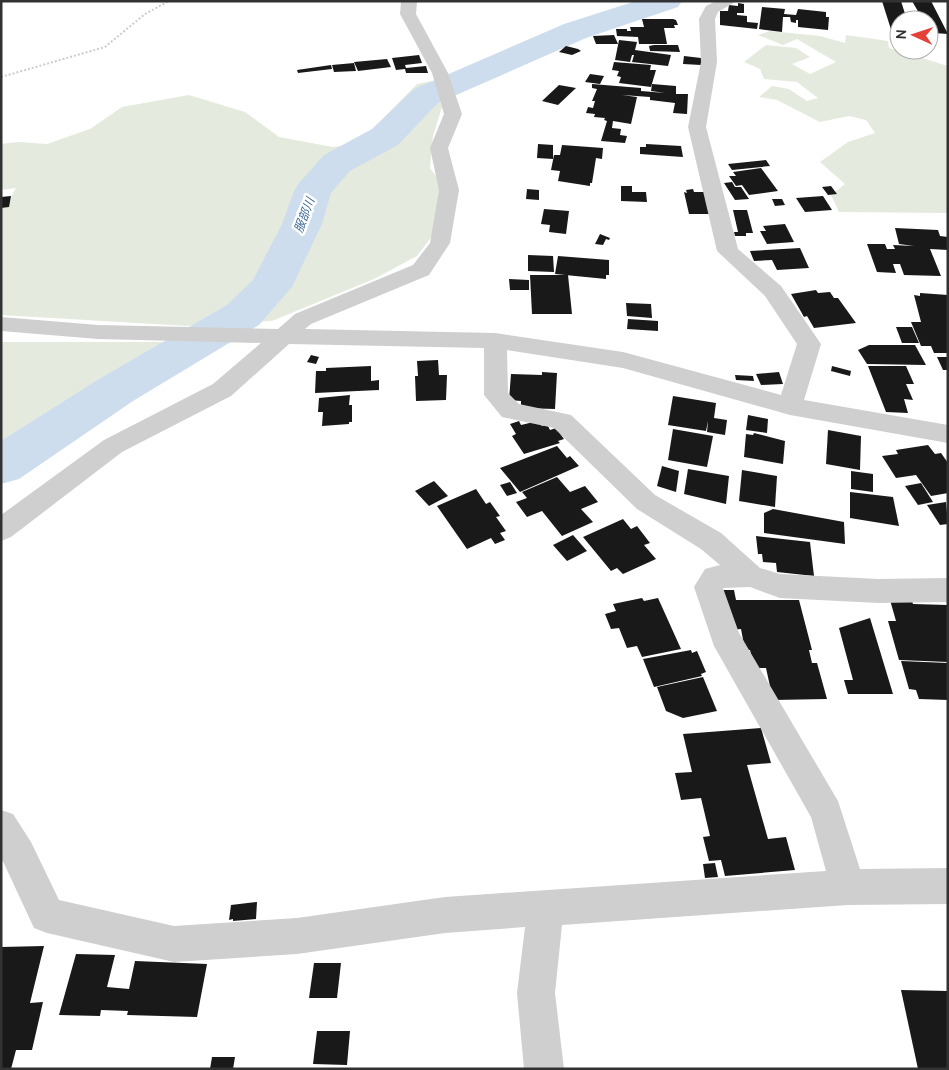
<svg xmlns="http://www.w3.org/2000/svg" width="949" height="1070" font-family="Cabin,'Noto Sans JP',sans-serif">
<style>
.green{fill:#e4ebde}
.lines{fill:none;stroke-linecap:round;stroke-linejoin:round}
.river{fill:#cedded;fill-rule:evenodd}
.building{fill:#191919}
.path{stroke:#ccc;stroke-width:2;stroke-dasharray:2 2;stroke-linecap:butt}
.minor{fill:#cfcfcf;fill-rule:evenodd}
.labels{text-anchor:middle;dominant-baseline:central;stroke-width:5;stroke-linejoin:round;paint-order:stroke}
.far-water-label{font-size:12px;font-style:italic;fill:#3f6995;stroke:#fff}
</style>
<rect width="100%" height="100%" fill="#fff"/>
<g class="green">
<polygon points="770,31 820,36 845,43 846,35 888,41 889,48 948,66 948,213 839,212 831,195 845,184 820,162 848,142 875,133 866,120 849,116 820,122 777,100 759,97 772,86 789,89 807,101 818,98 797,82 764,79 760,69 744,62 766,45 796,48 810,57 792,64 810,74 836,62 797,39 783,45 758,35"/>
<polygon points="432,81 442,107 433,136 430,168 442,184 436,231 417,256 374,279 272,321 187,326 1,315 1,209 8,203 16,188 1,190 1,144 18,142 47,144 90,129 122,107 189,95 245,112 279,137 333,147 359,143 417,84"/>
<polygon points="1,342 180,342 87,394 1,454"/>
</g>
<g class="lines">
<polygon class="river" points="636,1 682,1 678,7 586,38 438,103 398,145 350,171 331,193 322,224 292,287 259,325 133,401 19,479 1,484 1,441 99,379 227,305 253,280 282,224 294,191 299,183 324,155 372,129 414,89 564,24"/>
</g>
<g class="building">
<polygon points="882,1 901,1 907,20 899,20 899,39 894,39"/>
<polygon points="912,1 931,1 948,34 934,33 929,20 923,20"/>
<polygon points="738,3 744,4 744,13 737,13 737,15 747,16 747,22 758,23 757,29 720,25 720,11 728,11 729,5 738,6"/>
<polygon points="762,7 785,9 784,14 796,15 798,9 826,12 826,17 829,17 828,30 798,27 798,20 796,20 796,23 791,22 790,17 783,17 782,32 759,29"/>
<polygon points="642,19 673,19 676,20 678,25 674,25 675,28 664,28 667,44 639,44 638,37 617,36 616,29 627,29 627,31 631,31 630,27 644,27"/>
<polygon points="614,35 618,44 596,44 593,36"/>
<polygon points="619,40 637,42 635,50 671,55 668,66 632,62 634,55 632,55 630,62 615,60"/>
<polygon points="654,45 678,45 680,52 650,51 649,46"/>
<polygon points="566,46 578,49 581,51 572,55 559,52"/>
<polygon points="419,55 422,63 405,65 406,68 426,66 428,73 406,73 405,69 396,70 392,58"/>
<polygon points="684,56 701,58 701,65 683,64"/>
<polygon points="387,59 391,67 358,71 354,62"/>
<polygon points="614,62 651,65 650,70 656,70 651,87 619,83 621,77 617,76 619,71 612,70"/>
<polygon points="354,63 356,71 334,72 332,65"/>
<polygon points="331,65 332,69 298,73 297,70"/>
<polygon points="590,74 604,76 600,84 585,82"/>
<polygon points="592,84 641,88 641,91 665,93 651,91 652,84 676,86 676,94 688,94 687,114 673,113 675,103 650,100 650,97 622,95 637,97 631,124 613,121 612,128 621,129 620,135 627,136 625,143 601,141 607,121 604,120 605,118 594,117 595,114 586,113 588,107 593,108 595,101 592,101 597,89 592,88"/>
<polygon points="559,85 576,88 558,105 542,101"/>
<polygon points="538,144 553,145 553,159 537,158"/>
<polygon points="646,144 681,146 683,157 640,154 640,147 646,147"/>
<polygon points="562,145 603,148 602,159 596,158 592,183 590,183 590,186 558,181 560,171 551,170 554,155 560,155"/>
<polygon points="766,160 770,166 732,170 728,164"/>
<polygon points="761,168 778,191 749,195 742,185 736,186 729,176 736,176 733,172"/>
<polygon points="732,182 735,187 741,187 749,199 735,200 724,183"/>
<polygon points="621,186 632,186 632,192 646,192 647,202 621,201"/>
<polygon points="831,186 837,194 828,195 822,187"/>
<polygon points="527,189 539,190 539,200 526,199"/>
<polygon points="693,189 694,192 705,192 711,214 689,214 684,192 687,193 686,190"/>
<polygon points="11,196 9,207 1,208 1,197"/>
<polygon points="823,196 832,210 805,212 796,198"/>
<polygon points="772,199 782,199 785,205 775,206"/>
<polygon points="544,209 569,211 566,234 549,232 550,225 541,224"/>
<polygon points="733,210 747,210 753,233 746,233 746,236 735,236 734,232 738,232"/>
<polygon points="785,224 794,242 767,244 760,231 766,231 763,226"/>
<polygon points="895,228 938,230 940,236 948,237 948,250 930,249 941,276 904,275 900,264 893,264 896,273 877,272 867,244 885,244 887,249 895,249 893,245 914,246 899,244"/>
<polygon points="600,234 610,238 609,240 606,239 603,245 595,244"/>
<polygon points="800,248 809,268 777,270 772,260 754,261 750,251"/>
<polygon points="528,255 553,256 554,272 528,271"/>
<polygon points="558,256 609,260 609,275 606,275 606,279 555,274"/>
<polygon points="530,275 568,275 572,314 532,314"/>
<polygon points="509,279 529,280 529,290 510,290"/>
<polygon points="816,290 818,293 830,292 834,298 838,298 856,323 814,328 807,316 804,317 791,294"/>
<polygon points="920,293 948,295 948,353 934,353 931,346 921,346 911,322 921,322 914,295 920,296"/>
<polygon points="626,303 651,304 652,318 627,316"/>
<polygon points="628,319 658,321 658,331 627,329"/>
<polygon points="896,327 912,327 919,343 902,343"/>
<polygon points="869,345 915,345 926,365 867,364 858,350"/>
<polygon points="311,355 319,357 316,364 307,362"/>
<polygon points="937,357 948,357 948,370 943,370"/>
<polygon points="438,360 439,375 447,375 446,400 416,401 415,376 418,376 417,361"/>
<polygon points="371,366 371,381 379,380 379,390 315,393 316,371 326,371 326,368"/>
<polygon points="832,366 851,371 850,376 831,371"/>
<polygon points="868,366 906,366 914,384 906,384 913,400 904,399 908,413 886,412"/>
<polygon points="542,372 557,373 555,409 521,408 521,401 509,400 511,374 542,375"/>
<polygon points="779,372 783,384 761,385 756,374"/>
<polygon points="735,375 753,376 754,381 736,380"/>
<polygon points="350,395 349,405 352,405 352,422 349,422 349,424 322,426 323,412 318,412 319,398"/>
<polygon points="673,396 716,403 714,418 727,420 725,435 707,432 708,421 706,431 668,425"/>
<polygon points="748,415 768,419 767,433 746,430"/>
<polygon points="519,421 521,425 538,421 542,426 547,424 550,430 556,428 564,439 558,441 560,443 524,454 512,436 516,434 510,424"/>
<polygon points="673,429 713,436 707,467 668,460"/>
<polygon points="828,430 861,436 860,470 826,464"/>
<polygon points="754,433 785,441 783,464 744,457 746,434 753,435"/>
<polygon points="928,445 935,454 941,453 948,463 948,493 931,496 916,475 896,478 882,456 898,454 896,450"/>
<polygon points="557,446 567,458 570,456 579,466 520,492 500,468"/>
<polygon points="662,466 679,471 676,492 657,486"/>
<polygon points="688,469 729,476 726,504 684,494"/>
<polygon points="742,470 777,476 775,507 739,501"/>
<polygon points="851,471 873,474 873,492 851,489"/>
<polygon points="557,477 570,492 585,486 598,502 581,509 593,522 562,536 542,511 527,517 516,502 527,498 522,492"/>
<polygon points="434,481 448,496 429,506 415,491"/>
<polygon points="510,482 517,493 507,496 500,485"/>
<polygon points="921,483 933,502 918,505 905,486"/>
<polygon points="476,489 486,504 490,502 500,516 496,517 506,531 500,533 505,540 495,544 491,538 467,549 437,506"/>
<polygon points="850,492 893,497 899,526 850,518"/>
<polygon points="946,502 948,524 940,525 927,505"/>
<polygon points="773,509 844,522 845,544 764,533 764,513"/>
<polygon points="623,519 631,529 637,526 650,543 644,545 656,559 623,574 617,568 611,571 583,537"/>
<polygon points="573,535 587,551 567,561 553,545"/>
<polygon points="756,536 810,542 814,576 777,572 776,563 763,562 762,554 758,554"/>
<polygon points="722,590 734,590 736,600 799,600 812,650 809,650 812,663 817,663 827,699 773,700 766,668 754,668 750,650 745,650 741,629 730,630"/>
<polygon points="642,598 644,601 658,598 681,649 642,657 637,646 627,648 619,628 611,629 605,614 616,611 613,604"/>
<polygon points="890,600 912,601 913,604 947,605 948,662 899,660 888,621 896,621"/>
<polygon points="870,618 893,694 848,694 844,680 853,680 839,628"/>
<polygon points="691,650 692,653 697,651 706,672 701,674 702,676 654,687 643,659"/>
<polygon points="901,661 948,663 948,700 919,699 916,690 909,689"/>
<polygon points="703,677 717,711 683,718 666,711 657,687"/>
<polygon points="761,728 771,763 747,765 768,839 786,837 795,870 725,876 721,860 709,861 703,837 710,836 701,798 681,800 675,773 692,772 683,734"/>
<polygon points="715,863 718,877 705,878 703,864"/>
<polygon points="257,902 256,919 233,921 233,919 229,920 231,905"/>
<polygon points="44,946 30,1003 43,1002 32,1050 16,1050 11,1069 1,1069 1,947"/>
<polygon points="76,954 115,955 107,987 129,989 135,961 207,964 197,1017 127,1015 128,1011 101,1010 100,1016 59,1015"/>
<polygon points="314,963 341,963 337,998 309,998"/>
<polygon points="901,990 948,991 948,1069 918,1069"/>
<polygon points="317,1031 350,1031 347,1065 313,1064"/>
<polygon points="212,1057 235,1057 233,1069 210,1069"/>
</g>
<g class="lines">
<polyline class="path" points="1,77 105,47 145,14 169,1"/>
<polygon class="minor" points="401,1 417,1 416,14 448,73 462,114 448,148 459,190 450,243 429,275 311,324 305,329 495,333 623,352 781,395 797,344 765,296 717,251 688,127 701,62 699,19 706,6 716,1 737,1 718,12 715,19 717,62 706,127 738,249 781,286 821,344 804,400 948,425 948,443 790,415 623,368 507,350 508,393 519,404 571,415 655,495 721,533 760,568 780,574 878,579 948,578 948,602 878,603 780,598 750,587 723,588 739,633 838,801 860,869 948,868 948,904 848,905 562,925 555,993 564,1069 524,1069 517,993 525,927 445,933 297,954 174,962 47,933 34,928 1,857 1,810 13,814 31,842 59,900 174,926 297,918 445,897 826,871 811,817 714,646 694,587 705,569 720,565 701,549 637,509 554,428 502,417 484,395 484,348 289,344 231,396 122,452 11,537 1,541 1,515 104,440 213,384 261,343 98,339 1,331 1,317 98,325 278,329 295,314 413,265 430,243 439,190 430,148 444,114 432,73 400,14"/>
</g>
<g class="labels">
<g class="far-water-label">
<text transform="translate(304 215) rotate(-69)">服部川</text>
</g>
</g>
<rect width="949" height="1070" fill="none" stroke="#323232" stroke-width="5"/>
<g transform="translate(914 35) rotate(273)"><circle r="24" fill="#ffffff" stroke="#adadad"/>
<path d="M0-4L9 19L0 12L-9 19Z" fill="#e44239"/>
<text y="-8" font-size="14" font-weight="bold" text-anchor="middle" fill="#323232">N</text>
</g>
</svg>
